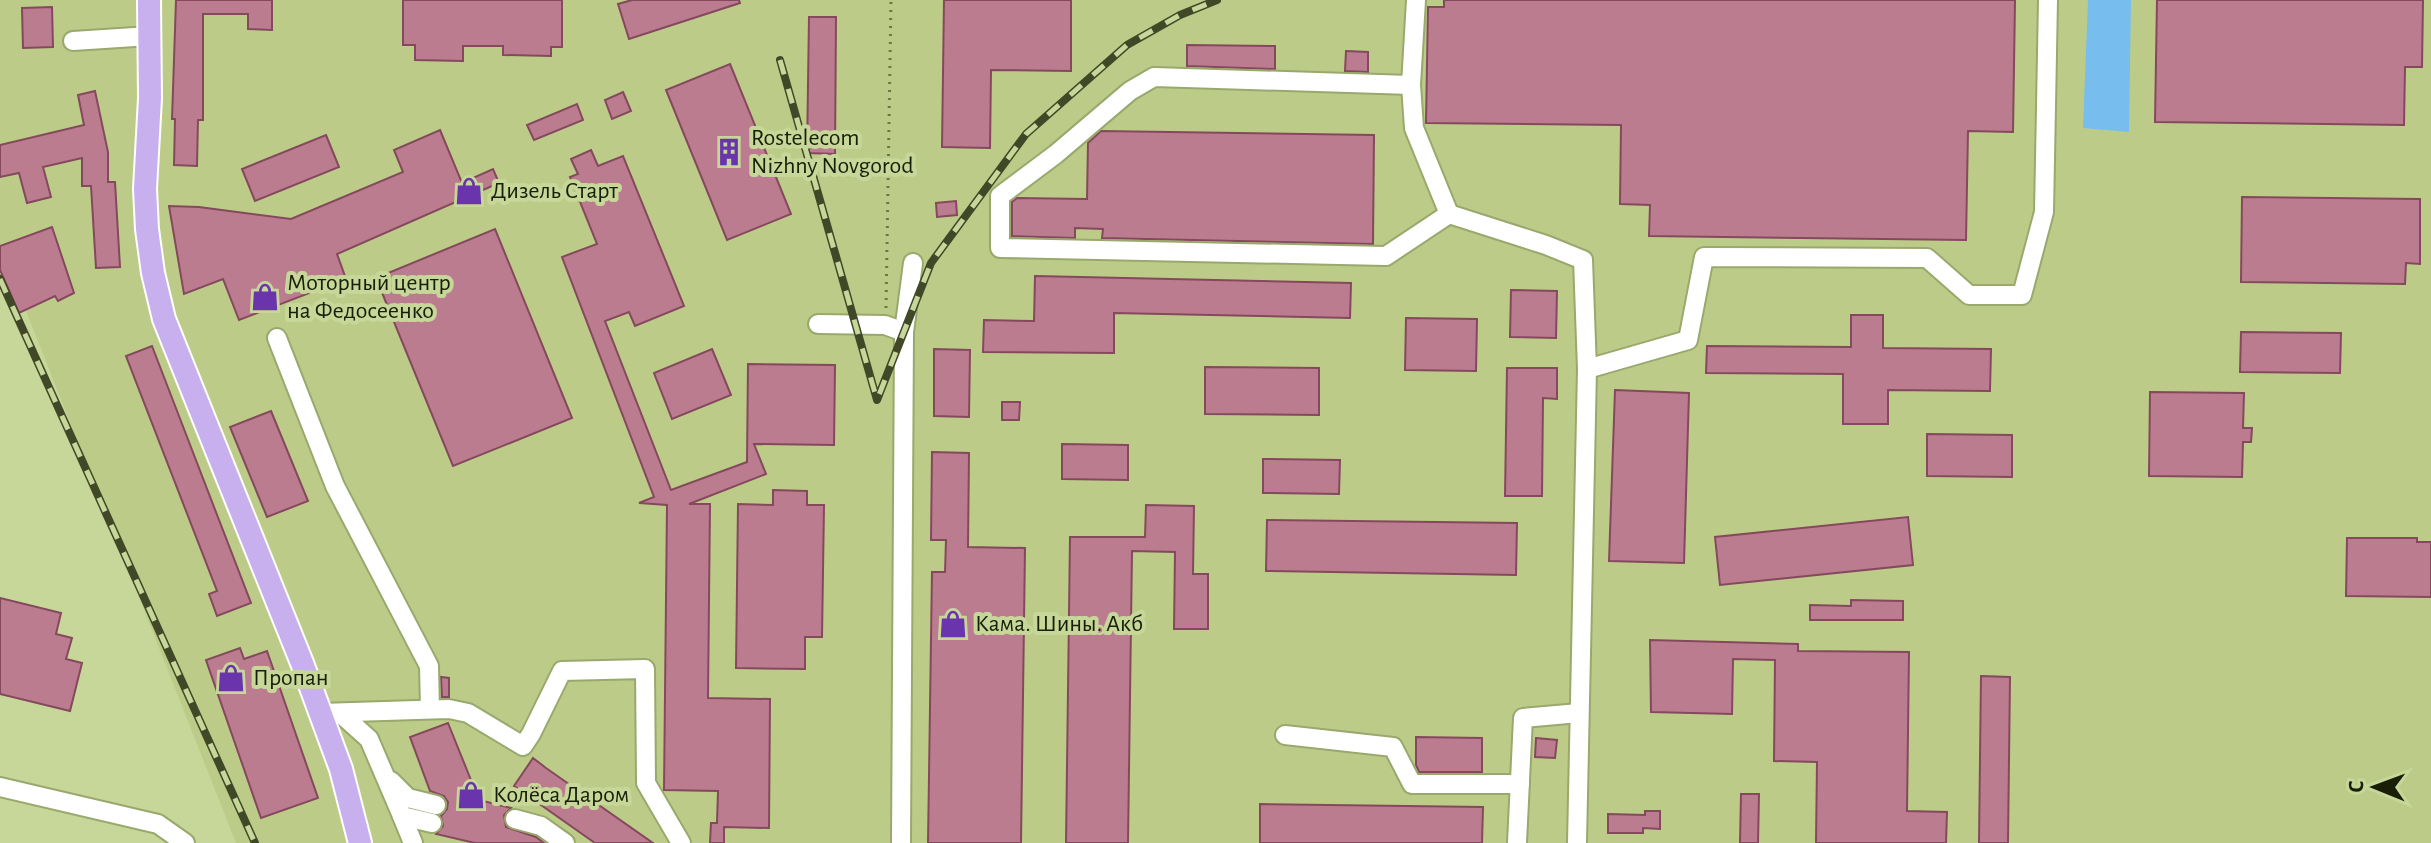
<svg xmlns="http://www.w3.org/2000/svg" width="2431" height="843" font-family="'Alegreya Sans',sans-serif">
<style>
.built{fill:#bccc88}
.water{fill:#77bded}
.building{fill:#bc7c90;stroke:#84495c;stroke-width:2}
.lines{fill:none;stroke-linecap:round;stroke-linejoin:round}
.minor-casing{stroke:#99a86c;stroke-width:22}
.major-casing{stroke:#fff;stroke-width:26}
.path{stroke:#6b754b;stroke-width:3;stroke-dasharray:2 6;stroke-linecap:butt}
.minor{stroke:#fff;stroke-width:18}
.major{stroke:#c8b0ef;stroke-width:22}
.rail-casing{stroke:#404827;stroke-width:8}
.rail{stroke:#c7d799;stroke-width:5;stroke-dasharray:15;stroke-linecap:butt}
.labels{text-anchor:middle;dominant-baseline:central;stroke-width:8;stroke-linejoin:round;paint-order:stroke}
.poi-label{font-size:24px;fill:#191e06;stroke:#c7d799;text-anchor:start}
</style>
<rect width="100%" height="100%" fill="#c7d799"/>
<polygon class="built" points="0,0 2431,0 2431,843 236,843 0,245"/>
<polygon class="water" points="2088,0 2131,0 2129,132 2083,128"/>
<g class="building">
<polygon points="176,0 272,0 272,30 248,29 248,14 203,14 203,120 198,120 197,166 174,165 175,119 172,119"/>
<polygon points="403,0 562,0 562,47 551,47 551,56 503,55 503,46 463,46 463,61 415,60 415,45 403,45"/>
<polygon points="632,0 739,0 740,3 629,39 618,4"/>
<polygon points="944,0 1071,0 1071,71 991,70 990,148 942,147"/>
<polygon points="1444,0 2015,0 2013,132 1968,131 1966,240 1649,236 1650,205 1620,204 1621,125 1426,123 1428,7 1444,7"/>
<polygon points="2157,0 2423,0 2422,67 2405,67 2404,125 2155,122"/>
<polygon points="52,7 53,47 23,48 22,8"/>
<polygon points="809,17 836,17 835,154 807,153"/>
<polygon points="1187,45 1275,46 1275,69 1187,66"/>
<polygon points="1346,51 1368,52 1368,72 1345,71"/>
<polygon points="730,64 791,214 727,240 666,90"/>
<polygon points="95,91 108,152 108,182 115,182 120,267 96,268 91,186 82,186 82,158 43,167 51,197 27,203 19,173 0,177 0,145 84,125 78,95"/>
<polygon points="623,92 631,111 612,119 605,100"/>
<polygon points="577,104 583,120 534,140 527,125"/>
<polygon points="440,130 462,183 493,169 499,183 337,254 346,279 239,320 223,279 184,294 169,206 199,207 291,219 403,172 394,150"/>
<polygon points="1101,131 1374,135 1373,244 1102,238 1103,229 1075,228 1075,238 1012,236 1012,202 1017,198 1087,199 1088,143"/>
<polygon points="326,135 339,167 255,201 242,169"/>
<polygon points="591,150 598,166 623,156 684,306 635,326 629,312 605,321 671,490 747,462 748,364 835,365 834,445 754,444 766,474 689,504 710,504 708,698 770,699 769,828 724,827 724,843 710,843 711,823 717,823 718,791 664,790 667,505 639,503 654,497 562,257 597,244 570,177 578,174 571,159"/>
<polygon points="2242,197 2420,199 2420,264 2406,263 2405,284 2241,282"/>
<polygon points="956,201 957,215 937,217 936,203"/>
<polygon points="52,227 74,293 58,301 55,296 19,313 0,270 0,246"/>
<polygon points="495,229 572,418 453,466 376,278"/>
<polygon points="1035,276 1351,283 1350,318 1114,313 1114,353 983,352 984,320 1034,321"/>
<polygon points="1511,290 1557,291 1556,338 1510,337"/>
<polygon points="1851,315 1883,315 1883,348 1991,349 1990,391 1888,390 1888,424 1843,424 1843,374 1706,373 1707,346 1851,347"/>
<polygon points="1406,318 1477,319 1476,371 1405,370"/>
<polygon points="2241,332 2341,333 2340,373 2240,372"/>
<polygon points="152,346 251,603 217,616 209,594 217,591 126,356"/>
<polygon points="712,349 731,395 672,419 654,373"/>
<polygon points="934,349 970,350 969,417 934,416"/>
<polygon points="1205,367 1319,368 1319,415 1205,414"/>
<polygon points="1507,368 1557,368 1557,399 1543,398 1542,496 1505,496"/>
<polygon points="1615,390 1689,393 1684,563 1609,561"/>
<polygon points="2150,392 2244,393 2243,428 2252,428 2251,442 2243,442 2242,477 2149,476"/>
<polygon points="1002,402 1020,402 1019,420 1002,420"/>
<polygon points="271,411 308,501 267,517 230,427"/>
<polygon points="1927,434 2012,435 2012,477 1927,476"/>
<polygon points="1062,444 1128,445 1128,480 1062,479"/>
<polygon points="932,452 969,453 968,547 1025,548 1021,843 928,843 932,572 945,572 946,540 931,540"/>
<polygon points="1263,459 1340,460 1339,494 1263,493"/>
<polygon points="773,490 807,491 807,505 824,505 822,637 805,637 805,669 736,668 738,504 773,505"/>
<polygon points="1146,505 1194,506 1193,574 1208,574 1208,629 1174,629 1175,552 1132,551 1128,843 1066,843 1070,537 1145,537"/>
<polygon points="1908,517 1913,565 1720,585 1715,537"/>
<polygon points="1267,520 1517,523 1516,575 1266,571"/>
<polygon points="2347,538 2417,538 2417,542 2431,542 2431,597 2346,596"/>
<polygon points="0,598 61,613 56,634 72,638 66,659 82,663 70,711 0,694"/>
<polygon points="1851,600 1903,601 1903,620 1810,620 1810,605 1851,606"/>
<polygon points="1650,640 1798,644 1798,651 1909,652 1907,811 1947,812 1946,843 1816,843 1817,762 1774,761 1775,660 1733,659 1732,714 1651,712"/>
<polygon points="240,648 244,659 267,651 318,798 261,818 206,660"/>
<polygon points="1981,676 2010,677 2008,843 1979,843"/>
<polygon points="441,677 449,678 449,697 442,697"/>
<polygon points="448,723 479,800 511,808 504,815 506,827 536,837 544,843 475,843 436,834 443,826 441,816 447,809 448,802 444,796 430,791 410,737"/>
<polygon points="1416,737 1482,738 1482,772 1419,772 1416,765"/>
<polygon points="1536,738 1557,740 1555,758 1535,757"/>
<polygon points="533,758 546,768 653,843 595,843 514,786"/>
<polygon points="1741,794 1759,794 1758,843 1740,843"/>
<polygon points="1260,804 1483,807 1482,843 1260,843"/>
<polygon points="1645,811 1660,811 1660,829 1643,828 1643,833 1608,833 1608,814 1645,815"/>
</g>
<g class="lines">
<defs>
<g id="minor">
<polyline points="1416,0 1411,85 1414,128 1449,214 1546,245 1583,260 1587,369 1577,843"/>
<polyline points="73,41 150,36"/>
<polyline points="1411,85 1154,77 1130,91 1056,154 1000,196 1000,248 1386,256 1449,214"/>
<polyline points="818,324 885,325 904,332"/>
<polyline points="277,338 335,486 429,666 430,709"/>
<polyline points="1587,369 1688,340 1704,257 1927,258 1969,295 2022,295 2044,212 2048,0"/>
<polyline points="320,713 449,709 468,713 523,746 531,734 562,671 645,669 646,783 681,843"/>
<polyline points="340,713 369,739 402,816 432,823"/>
<polyline points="1285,735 1393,747 1412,784 1520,784"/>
<polyline points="391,781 408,798 436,805"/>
<polyline points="0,787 158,824 185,843"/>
<polyline points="402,816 413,843"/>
<polyline points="515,819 541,826 565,843"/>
<polyline points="901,843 904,332 913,263"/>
<polyline points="1517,843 1523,718 1579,713"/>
</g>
<polyline id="major" points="149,0 150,98 145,189 147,229 153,273 164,319 302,663 341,769 360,843"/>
</defs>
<use href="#minor" class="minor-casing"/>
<use href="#major" class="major-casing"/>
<polyline class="path" points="886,308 891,0"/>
<use href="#minor" class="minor"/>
<use href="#major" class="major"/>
<defs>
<g id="rail">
<polyline points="780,60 877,400 931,263 1026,134 1127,45 1180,15 1217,0"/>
<polyline points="0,279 255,843"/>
</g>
</defs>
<use href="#rail" class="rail-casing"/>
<use href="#rail" class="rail"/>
</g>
<defs>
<symbol id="building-bare" viewBox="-9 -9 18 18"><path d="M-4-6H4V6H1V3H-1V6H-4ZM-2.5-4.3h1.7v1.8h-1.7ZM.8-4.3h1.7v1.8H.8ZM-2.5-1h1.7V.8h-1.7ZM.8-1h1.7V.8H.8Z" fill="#6a35ac" stroke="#c7d799" stroke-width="2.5" paint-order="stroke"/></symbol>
<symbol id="shop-bare" viewBox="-9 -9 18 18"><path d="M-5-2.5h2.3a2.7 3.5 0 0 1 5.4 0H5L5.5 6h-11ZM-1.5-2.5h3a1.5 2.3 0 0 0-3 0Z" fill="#6a35ac" stroke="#c7d799" stroke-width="2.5" paint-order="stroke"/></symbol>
</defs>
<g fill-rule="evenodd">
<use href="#building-bare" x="709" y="132" width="40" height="40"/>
<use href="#shop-bare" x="449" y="171" width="40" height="40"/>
<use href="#shop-bare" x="245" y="277" width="40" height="40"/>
<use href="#shop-bare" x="933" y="604" width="40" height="40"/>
<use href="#shop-bare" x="211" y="658" width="40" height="40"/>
<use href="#shop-bare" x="451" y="775" width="40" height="40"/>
</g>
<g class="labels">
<g class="poi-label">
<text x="751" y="138">Rostelecom<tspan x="751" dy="28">Nizhny Novgorod</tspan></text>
<text x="491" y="191">Дизель Старт</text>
<text x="287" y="283">Моторный центр<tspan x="287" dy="28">на Федосеенко</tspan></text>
<text x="975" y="624">Кама. Шины. Акб</text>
<text x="253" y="678">Пропан</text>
<text x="493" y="795">Колёса Даром</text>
</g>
</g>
<g transform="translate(2375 787) rotate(271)" stroke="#c7d799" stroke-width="6" paint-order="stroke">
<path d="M0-6L14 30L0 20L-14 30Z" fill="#191e06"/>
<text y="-12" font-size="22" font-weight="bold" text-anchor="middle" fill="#191e06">С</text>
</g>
</svg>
